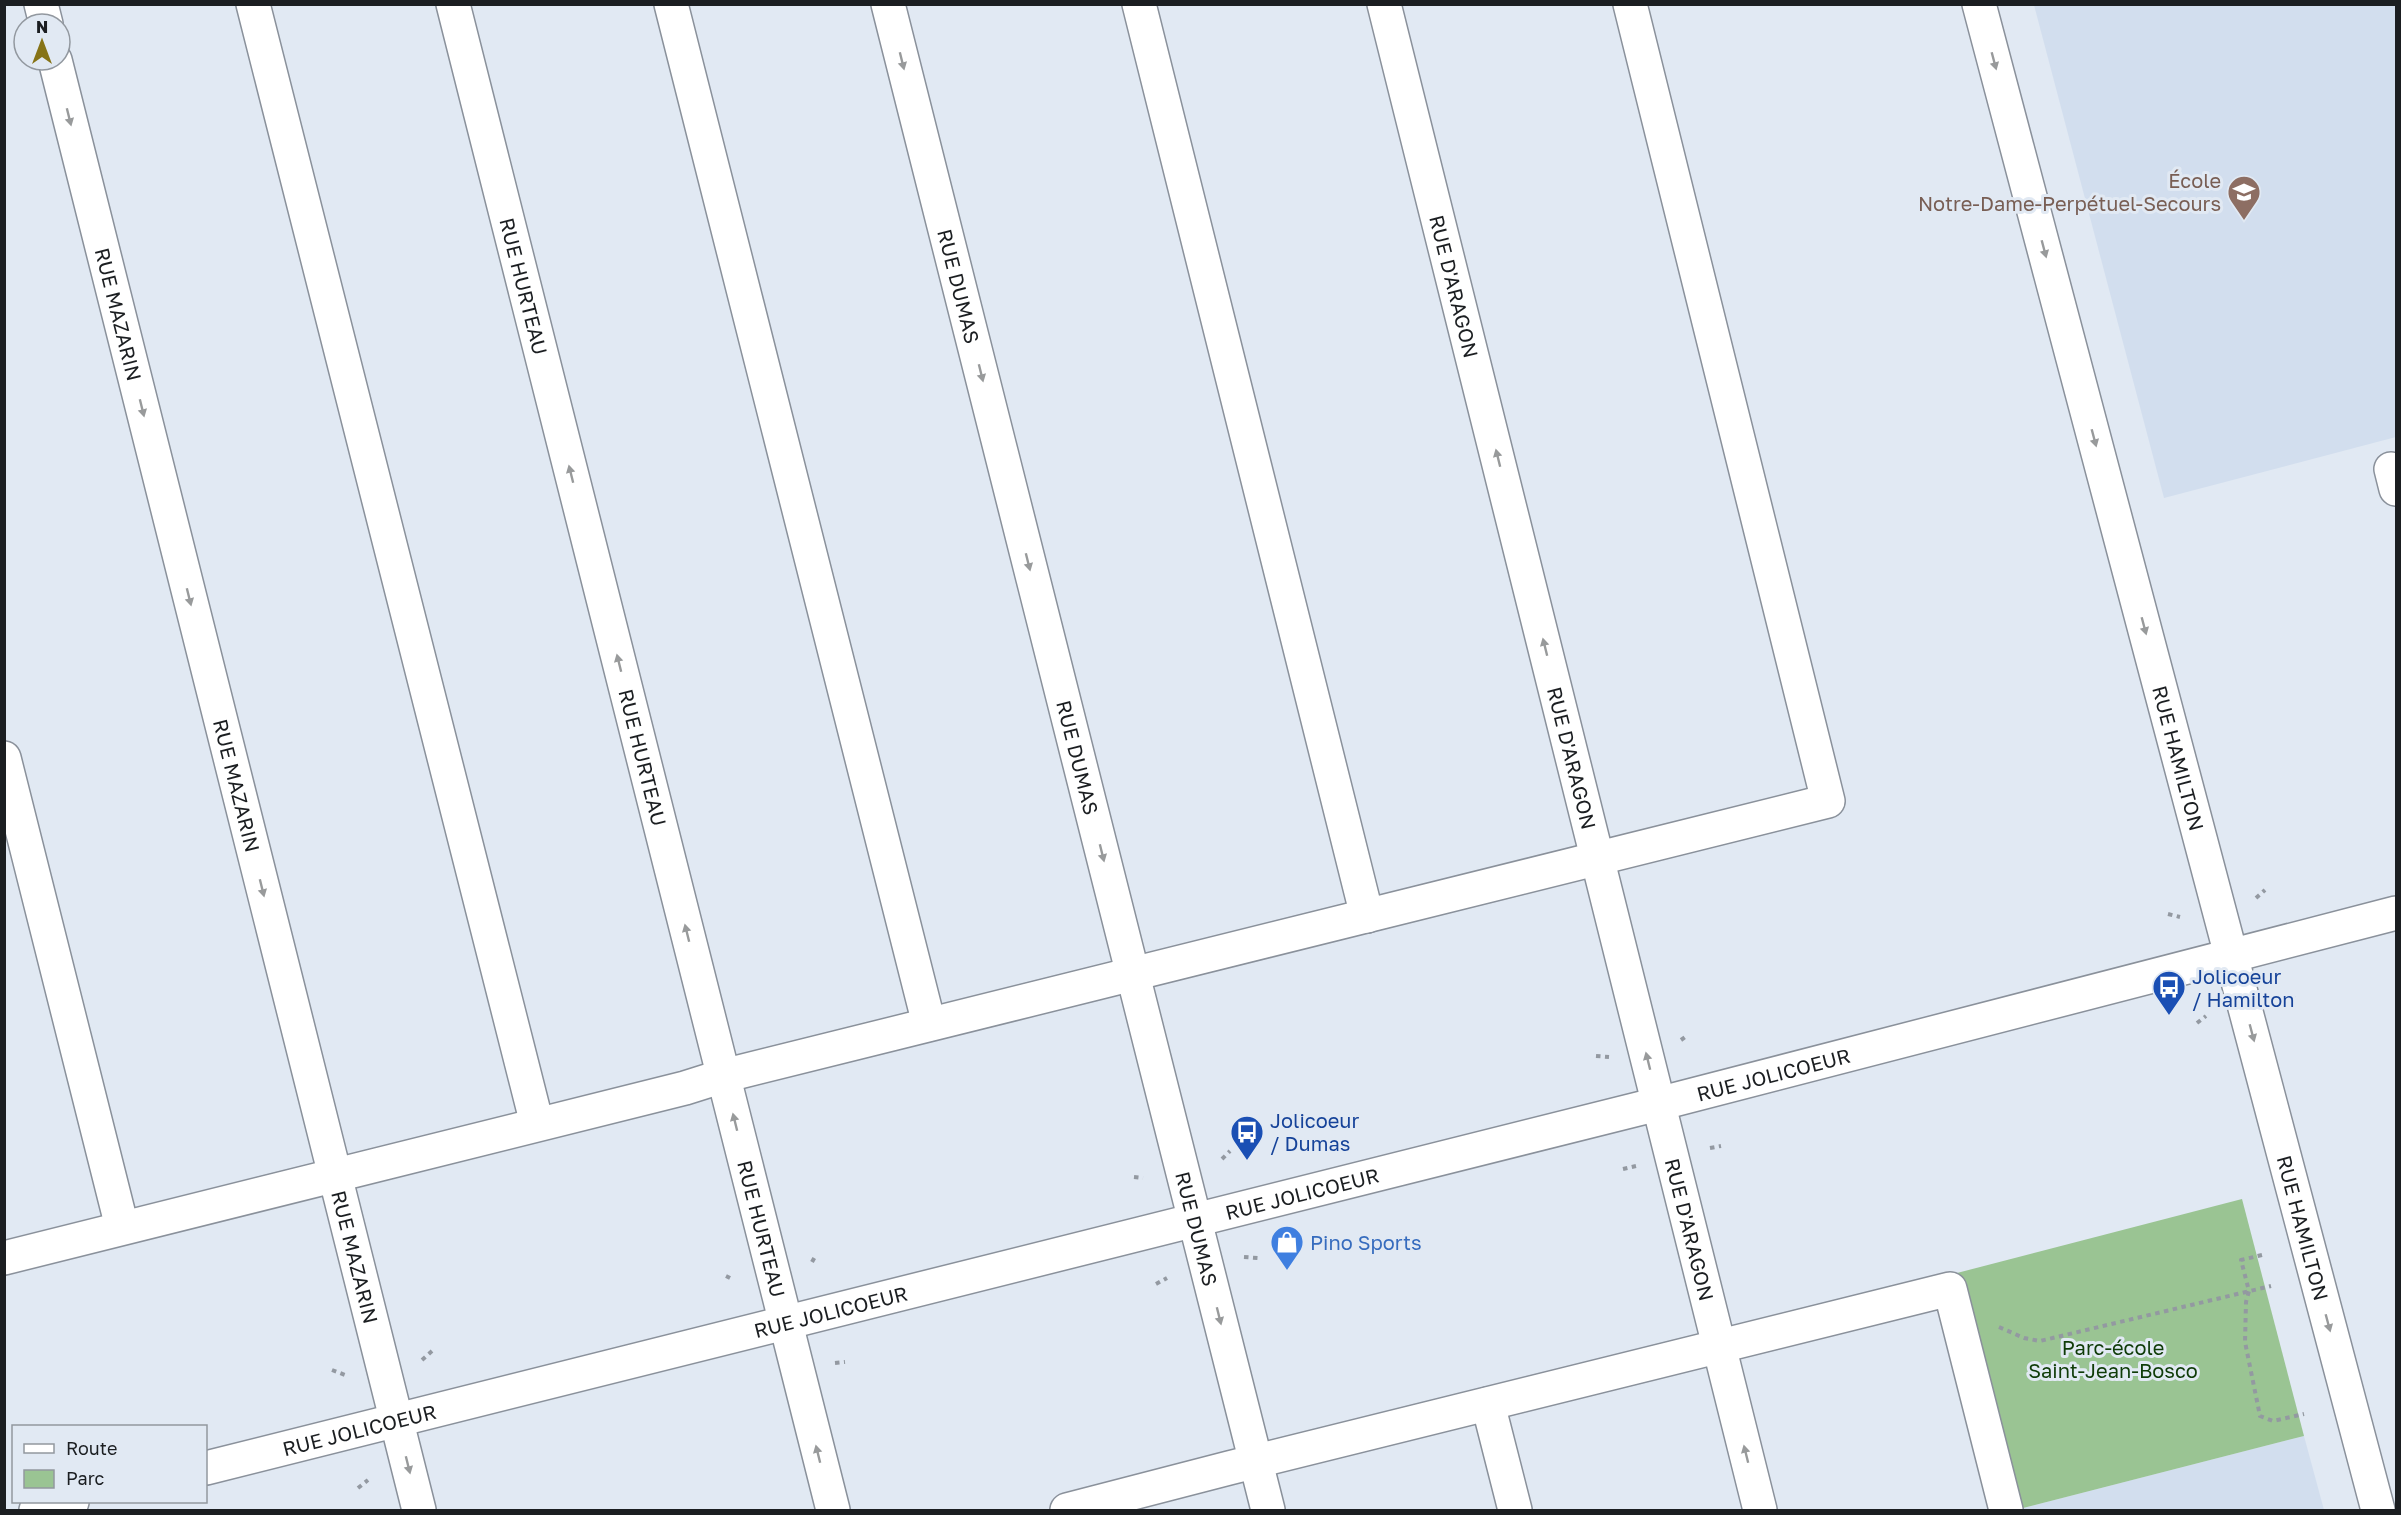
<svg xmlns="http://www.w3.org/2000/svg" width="2401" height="1515" font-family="'Golos Text',sans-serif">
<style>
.built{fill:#d2deee}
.green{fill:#9ac493}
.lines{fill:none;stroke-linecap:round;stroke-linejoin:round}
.minor-casing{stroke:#8a919b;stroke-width:36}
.path{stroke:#9399a1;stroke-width:4;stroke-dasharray:4.5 4.5;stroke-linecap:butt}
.minor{stroke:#fff;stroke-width:33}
.oneway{fill:#989a9b}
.labels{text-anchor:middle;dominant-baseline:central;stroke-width:6;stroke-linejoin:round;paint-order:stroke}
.education-label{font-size:20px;fill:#785e54;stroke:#e1e9f3;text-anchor:end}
.street-label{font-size:20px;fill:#1b1e21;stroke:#e1e9f3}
.transit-label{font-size:20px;fill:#164399;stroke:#e1e9f3;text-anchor:start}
.shop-label{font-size:20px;fill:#366cbe;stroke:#e1e9f3;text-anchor:start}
.park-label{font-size:20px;fill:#0f3c08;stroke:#e1e9f3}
</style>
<rect width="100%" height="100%" fill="#e1e9f3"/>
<g class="built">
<polygon points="2034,5 2396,5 2396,437 2164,498"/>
<polygon points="2304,1436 2324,1510 2015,1510"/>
</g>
<polygon class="green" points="2242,1199 2304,1436 2015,1510 1957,1273"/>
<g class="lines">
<defs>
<g id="minor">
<polyline points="41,4 46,24"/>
<polyline points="253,4 537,1124"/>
<path id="s1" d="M453,4L833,1510"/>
<polyline points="671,4 929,1024"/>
<path id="s2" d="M888,4L1268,1510"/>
<polyline points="1139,4 1367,916"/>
<path id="s3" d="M1384,4L1760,1510"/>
<path id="s4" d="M1979,4L2378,1510"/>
<path id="s5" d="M55,60L419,1510"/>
<polyline points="2391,469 2396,489"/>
<polyline points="4,758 122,1227"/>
<polyline points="4,1258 685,1088 723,1076 1828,801 1630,4"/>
<polyline points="1488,1404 1515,1510"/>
<path id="s6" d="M206,1468L1658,1104L2396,913"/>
<polyline points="36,1510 72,1502"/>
<polyline points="1067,1510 1229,1468 1950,1289 2006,1510"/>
</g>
</defs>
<use href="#minor" class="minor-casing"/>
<g class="path">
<polyline points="2256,898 2265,890"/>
<polyline points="2168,914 2180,917"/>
<polyline points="2282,997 2295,998"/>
<polyline points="2197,1023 2206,1016"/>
<polyline points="1681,1040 1688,1035"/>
<polyline points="1596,1056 1609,1057"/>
<polyline points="1710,1148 1721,1146"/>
<polyline points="1222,1159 1230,1151"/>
<polyline points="1623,1169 1636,1166"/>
<polyline points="1134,1177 1143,1178"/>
<polyline points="2262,1255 2241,1260 2249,1291 2246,1302 2245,1342 2260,1416 2273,1421 2304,1414"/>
<polyline points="1244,1257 1258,1258"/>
<polyline points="812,1262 816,1255"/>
<polyline points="726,1276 734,1280"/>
<polyline points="1156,1284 1167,1278"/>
<polyline points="1999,1327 2024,1338 2040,1341 2271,1286"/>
<polyline points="422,1360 432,1351"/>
<polyline points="835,1363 845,1362"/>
<polyline points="332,1370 345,1375"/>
<polyline points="358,1488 368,1480"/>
</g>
<use href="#minor" class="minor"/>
</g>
<defs><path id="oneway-solid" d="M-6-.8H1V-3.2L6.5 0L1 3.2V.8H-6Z" transform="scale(1.5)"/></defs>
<g class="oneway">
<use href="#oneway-solid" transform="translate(902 61) rotate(76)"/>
<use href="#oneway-solid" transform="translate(1994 61) rotate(75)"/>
<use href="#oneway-solid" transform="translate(69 117) rotate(76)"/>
<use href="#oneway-solid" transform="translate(2044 249) rotate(75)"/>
<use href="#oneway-solid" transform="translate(981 373) rotate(76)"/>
<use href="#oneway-solid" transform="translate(142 408) rotate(76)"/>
<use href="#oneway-solid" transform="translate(2094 438) rotate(75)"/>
<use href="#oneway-solid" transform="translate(1498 458) rotate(-104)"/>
<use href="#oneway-solid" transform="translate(571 474) rotate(-104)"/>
<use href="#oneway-solid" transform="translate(1028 562) rotate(76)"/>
<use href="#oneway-solid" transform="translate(189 597) rotate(76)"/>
<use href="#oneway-solid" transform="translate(2144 626) rotate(75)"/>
<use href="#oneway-solid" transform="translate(1545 647) rotate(-104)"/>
<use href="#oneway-solid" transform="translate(619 663) rotate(-104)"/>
<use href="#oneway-solid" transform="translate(1102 853) rotate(76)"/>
<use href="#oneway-solid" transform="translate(262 888) rotate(76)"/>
<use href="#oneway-solid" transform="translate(687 933) rotate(-104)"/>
<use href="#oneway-solid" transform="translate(2252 1033) rotate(75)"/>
<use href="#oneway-solid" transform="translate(1648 1061) rotate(-104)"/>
<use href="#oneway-solid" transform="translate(735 1122) rotate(-104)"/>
<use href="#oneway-solid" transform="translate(1219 1316) rotate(76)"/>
<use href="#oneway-solid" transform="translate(2328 1323) rotate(75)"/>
<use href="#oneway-solid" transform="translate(818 1454) rotate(-104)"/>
<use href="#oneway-solid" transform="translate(1746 1454) rotate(-104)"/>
<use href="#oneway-solid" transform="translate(408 1465) rotate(76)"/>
</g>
<defs>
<symbol id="school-pin" viewBox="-11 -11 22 30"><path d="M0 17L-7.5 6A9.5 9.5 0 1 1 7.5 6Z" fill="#8d6e63" stroke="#e1e9f3"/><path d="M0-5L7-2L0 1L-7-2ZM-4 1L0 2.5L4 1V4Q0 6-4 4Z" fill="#fff"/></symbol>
<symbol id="bus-pin" viewBox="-11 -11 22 30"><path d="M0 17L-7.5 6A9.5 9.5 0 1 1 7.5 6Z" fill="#1a4fb4" stroke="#e1e9f3"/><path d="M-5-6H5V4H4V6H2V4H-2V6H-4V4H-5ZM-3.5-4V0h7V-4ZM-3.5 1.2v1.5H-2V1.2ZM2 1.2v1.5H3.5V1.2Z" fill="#fff"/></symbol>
<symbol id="shop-pin" viewBox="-11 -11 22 30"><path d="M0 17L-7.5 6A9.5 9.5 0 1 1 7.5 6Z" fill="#3f7fe0" stroke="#e1e9f3"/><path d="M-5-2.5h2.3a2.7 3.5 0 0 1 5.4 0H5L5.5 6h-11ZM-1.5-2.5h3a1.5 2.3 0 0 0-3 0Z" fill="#fff"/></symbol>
</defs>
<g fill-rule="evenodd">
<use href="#school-pin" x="2225" y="173" width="38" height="52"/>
<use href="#bus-pin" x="2150" y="968" width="38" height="52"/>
<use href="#bus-pin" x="1228" y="1113" width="38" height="52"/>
<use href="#shop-pin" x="1268" y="1223" width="38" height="52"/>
</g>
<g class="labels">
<g class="education-label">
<text x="2221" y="180">École<tspan x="2221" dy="23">Notre-Dame-Perpétuel-Secours</tspan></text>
</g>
<g class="street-label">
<text stroke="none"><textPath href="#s1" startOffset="291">RUE HURTEAU</textPath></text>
<text stroke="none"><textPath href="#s2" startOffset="291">RUE DUMAS</textPath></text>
<text stroke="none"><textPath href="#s3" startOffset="291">RUE D'ARAGON</textPath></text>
<text stroke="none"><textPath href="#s5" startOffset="262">RUE MAZARIN</textPath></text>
<text stroke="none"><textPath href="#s3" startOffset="777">RUE D'ARAGON</textPath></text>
<text stroke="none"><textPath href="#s4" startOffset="780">RUE HAMILTON</textPath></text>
<text stroke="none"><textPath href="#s1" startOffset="777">RUE HURTEAU</textPath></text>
<text stroke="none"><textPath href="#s2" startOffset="777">RUE DUMAS</textPath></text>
<text stroke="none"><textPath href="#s5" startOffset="748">RUE MAZARIN</textPath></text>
<text stroke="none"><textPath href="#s6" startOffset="1616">RUE JOLICOEUR</textPath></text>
<text stroke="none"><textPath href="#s6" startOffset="1130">RUE JOLICOEUR</textPath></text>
<text stroke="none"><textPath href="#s4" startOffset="1266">RUE HAMILTON</textPath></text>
<text stroke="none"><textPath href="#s1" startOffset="1263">RUE HURTEAU</textPath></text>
<text stroke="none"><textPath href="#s2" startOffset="1263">RUE DUMAS</textPath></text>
<text stroke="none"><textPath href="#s3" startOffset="1263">RUE D'ARAGON</textPath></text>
<text stroke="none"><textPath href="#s5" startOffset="1234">RUE MAZARIN</textPath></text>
<text stroke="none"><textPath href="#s6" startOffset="644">RUE JOLICOEUR</textPath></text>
<text stroke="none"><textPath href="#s6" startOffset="158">RUE JOLICOEUR</textPath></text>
</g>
<g class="transit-label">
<text x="2192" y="976">Jolicoeur<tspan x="2192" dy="23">/ Hamilton</tspan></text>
<text x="1270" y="1120">Jolicoeur<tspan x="1270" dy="23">/ Dumas</tspan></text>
</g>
<g class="shop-label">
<text x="1310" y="1242">Pino Sports</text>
</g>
<g class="park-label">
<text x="2113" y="1347">Parc-école<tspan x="2113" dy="23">Saint-Jean-Bosco</tspan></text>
</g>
</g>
<rect width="2401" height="1515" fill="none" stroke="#1b1e21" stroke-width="12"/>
<rect x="12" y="1425" width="195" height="78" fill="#e1e9f3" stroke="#92989f" stroke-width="1.5"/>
<rect x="24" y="1444" width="30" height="9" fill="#ffffff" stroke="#92989f" stroke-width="1.5"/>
<text x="66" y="1455" font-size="18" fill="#1b1e21">Route</text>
<rect x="24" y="1470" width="30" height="18" fill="#9ac493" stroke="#92989f" stroke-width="1.5"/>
<text x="66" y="1485" font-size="18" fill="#1b1e21">Parc</text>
<g transform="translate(42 42)"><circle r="28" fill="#e1e9f3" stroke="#92989f" stroke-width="1.5"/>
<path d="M0-4.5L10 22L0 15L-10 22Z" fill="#867316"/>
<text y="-9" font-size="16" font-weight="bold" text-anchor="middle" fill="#1b1e21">N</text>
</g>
</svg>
